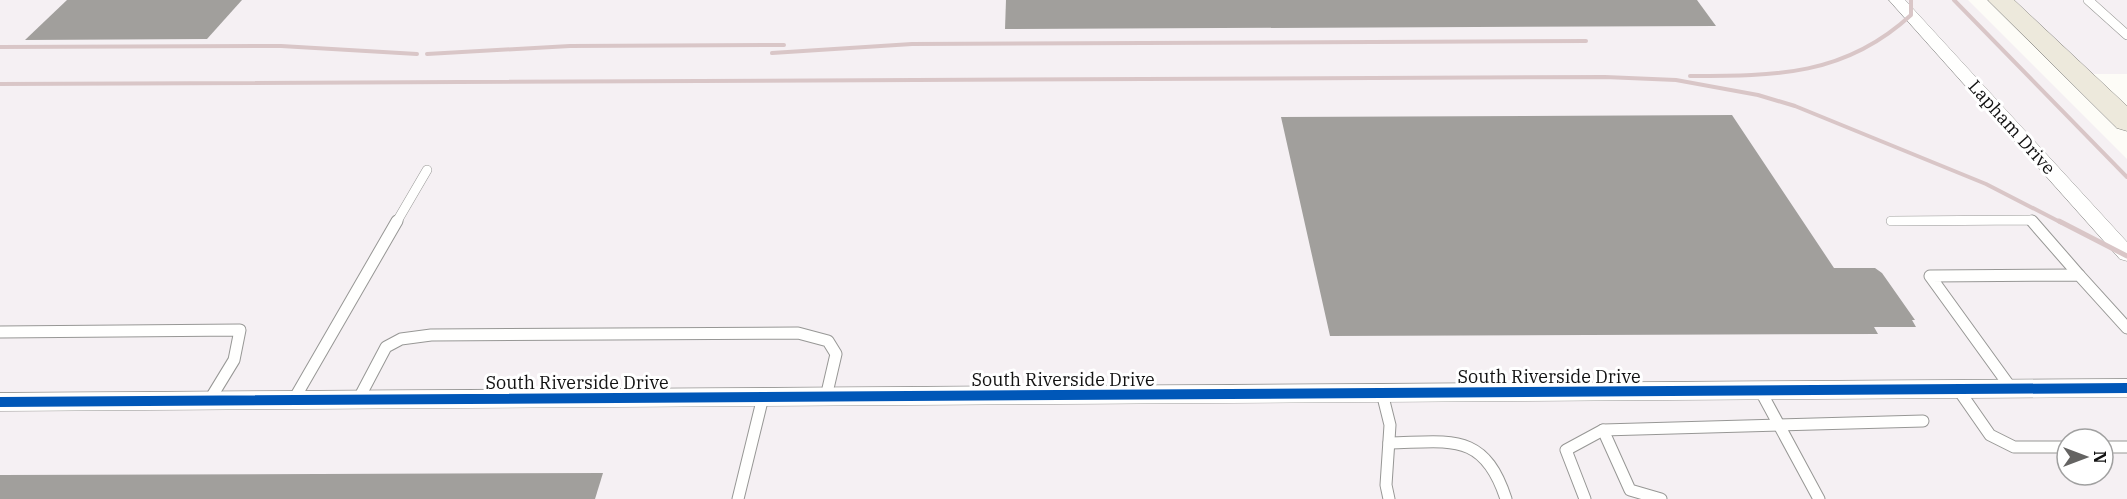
<svg xmlns="http://www.w3.org/2000/svg" width="2127" height="499" font-family="'IBM Plex Serif',serif">
<style>
.industrial{fill:#f5f0f3;fill-rule:evenodd}
.building{fill:#a19f9c}
.lines{fill:none;stroke-linecap:round;stroke-linejoin:round}
.service-far1-casing{stroke:#979795;stroke-width:10}
.service-casing{stroke:#979795;stroke-width:13}
.minor-casing{stroke:#979795;stroke-width:1}
.primary-casing{stroke:#858482;stroke-width:1}
.service-far1{stroke:#fffffe;stroke-width:9}
.service{stroke:#fffffe;stroke-width:11}
.minor{fill:#fffffe;fill-rule:evenodd}
.primary{fill:#ede9dc;fill-rule:evenodd}
.rail-far1{stroke:#d9c6c7;stroke-width:4}
.rail{stroke:#d9c6c7;stroke-width:5}
.cycleway-casing{stroke:#fff;stroke-width:14}
.cycleway{stroke:#0057b8;stroke-width:10}
.labels{text-anchor:middle;dominant-baseline:central;stroke-width:6;stroke-linejoin:round;paint-order:stroke}
.street-label{font-size:18px;fill:#111;stroke:#fff}
</style>
<rect width="100%" height="100%" fill="#fdfcf7"/>
<g class="industrial">
<path d="M0,0H1968L2127,159V499H0ZM2067,439H2103V475H2067Z"/>
<polygon points="2013,0 2127,0 2127,74 2089,74"/>
</g>
<g class="building">
<polygon points="67,0 242,0 207,39 25,40"/>
<polygon points="1006,0 1697,0 1716,26 1005,29"/>
<polygon points="1732,115 1834,268 1875,268 1882,273 1915,320 1912,320 1916,327 1874,327 1878,334 1330,336 1281,117"/>
<polygon points="603,473 595,499 0,499 0,475"/>
</g>
<g class="lines">
<defs>
<g id="service-far1">
<polyline points="2088,0 2127,35"/>
<polyline points="1891,221 2031,220 2034,223"/>
<polyline points="396,223 427,170"/>
</g>
<g id="service">
<polyline points="2032,221 2079,275"/>
<polyline points="0,332 240,330 234,360 209,401"/>
<polyline points="2011,388 1930,276 2079,275 2127,328"/>
<polyline points="1958,389 1990,435 2014,447 2067,447"/>
<polyline points="1760,390 1819,499"/>
<polyline points="1382,393 1390,425 1386,485 1389,499"/>
<polyline points="358,400 386,347 401,339 431,335 798,333 828,341 836,354 826,397"/>
<polyline points="293,401 397,221"/>
<polyline points="1603,430 1630,490 1661,499"/>
<path d="M1389,443C1450,442 1484,431 1506,499"/>
<polyline points="2103,447 2127,447"/>
<polyline points="738,499 763,397"/>
<polyline points="1585,499 1566,450 1603,430 1923,421"/>
</g>
<g id="minor">
<polygon points="1889,0 1905,0 2127,242 2127,261 2120,259"/>
<polygon points="2127,379 2127,397 0,411 0,393"/>
</g>
<polygon id="primary" points="1988,0 2014,0 2127,106 2127,131 2117,128"/>
</defs>
<use href="#service-far1" class="service-far1-casing"/>
<use href="#service" class="service-casing"/>
<use href="#minor" class="minor-casing"/>
<use href="#primary" class="primary-casing"/>
<use href="#service-far1" class="service-far1"/>
<use href="#service" class="service"/>
<use href="#minor" class="minor"/>
<use href="#primary" class="primary"/>
<g class="rail-far1">
<polyline points="1954,0 2127,177"/>
<polyline points="0,47 281,46 417,54"/>
<polyline points="772,53 912,44 1586,41"/>
<polyline points="427,54 570,46 784,45"/>
<path d="M1690,76C1776,76 1845,76 1911,15V0"/>
<polyline points="0,84 1605,77 1676,80 1758,95 1795,106 1986,184 2062,223"/>
</g>
<polyline class="rail" points="2059,221 2127,256"/>
<defs>
<polyline id="cycleway" points="0,402 2127,388"/>
</defs>
<use href="#cycleway" class="cycleway-casing"/>
<use href="#cycleway" class="cycleway"/>
</g>
<g class="labels">
<g class="street-label">
<text transform="translate(2012 127) rotate(48)">Lapham Drive</text>
<text x="1549" y="376">South Riverside Drive</text>
<text x="1063" y="379">South Riverside Drive</text>
<text x="577" y="382">South Riverside Drive</text>
</g>
</g>
<g transform="translate(2085 457) rotate(90)"><circle r="28" fill="#ffffff" stroke="#a0a0a0" stroke-width="1.5"/>
<path d="M0-4.5L10 22L0 15L-10 22Z" fill="#646362"/>
<text y="-9" font-size="16" font-weight="bold" text-anchor="middle" fill="#111111">N</text>
</g>
</svg>
